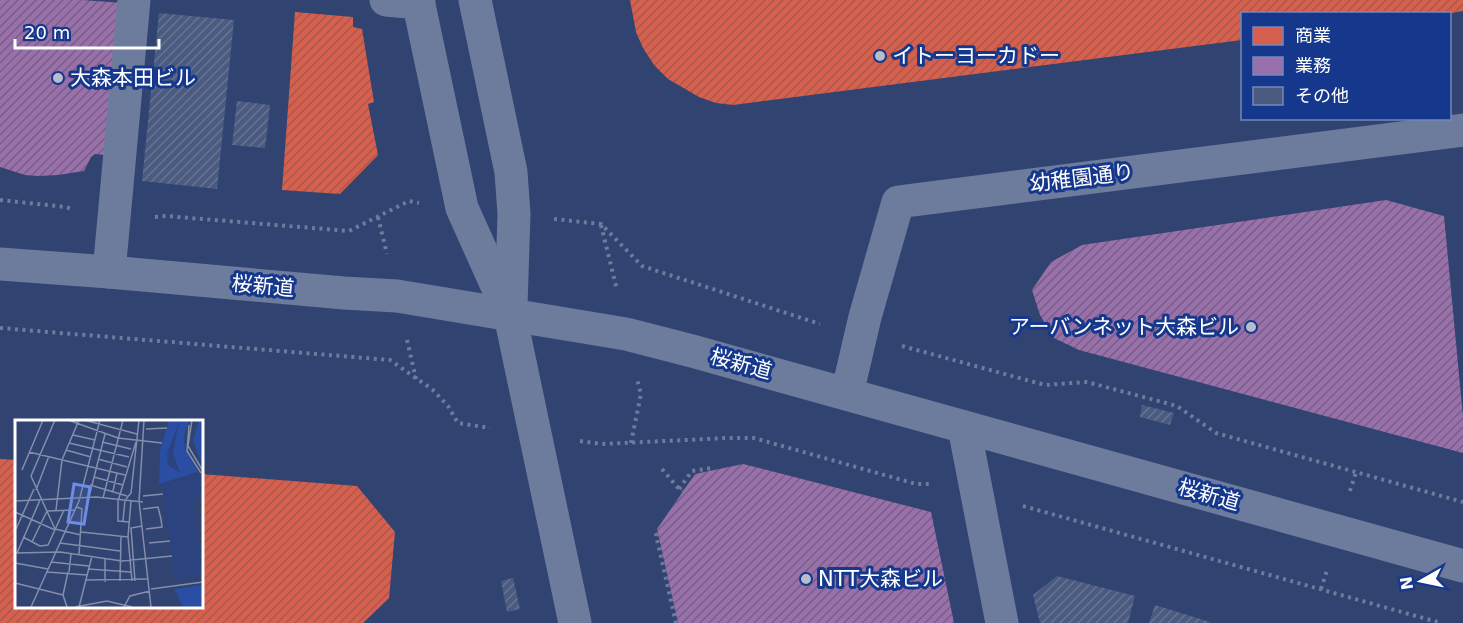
<svg xmlns="http://www.w3.org/2000/svg" width="1463" height="623" font-family="'DejaVu Sans','Noto Sans JP',sans-serif">
<style>
.shops{fill:url(#shops-hatch)}
.offices{fill:url(#offices-hatch)}
.building{fill:url(#building-hatch)}
.lines{fill:none;stroke-linecap:round;stroke-linejoin:round}
.path{stroke:#6d7b9d;stroke-width:4;stroke-dasharray:3 4.5;stroke-linecap:butt}
.minor{stroke:#6d7b9d;stroke-width:33}
.poi-dot{fill:#b7bdcd;stroke:#16388c;stroke-width:2}
.labels{text-anchor:middle;dominant-baseline:central;stroke-width:6;stroke-linejoin:round;paint-order:stroke}
.poi-label{font-size:21px;fill:#fff;stroke:#16388c;text-anchor:start}
.street-label{font-size:21px;fill:#fff;stroke:#16388c}
.inset-road{fill:none;stroke:#838eaa;stroke-width:1.5}
.view{fill:#6c8ce6;fill-opacity:0.15;stroke:#6c8ce6;stroke-width:3}
.inset-edge{fill:none;stroke:#fff;stroke-width:3}
</style>
<defs>
<pattern id="shops-hatch" width="6" height="6" patternUnits="userSpaceOnUse" patternTransform="scale(1.5)"><rect width="6" height="6" fill="#d6604d"/><path d="M-1 1l2-2M0 6l6-6M5 7l2-2" fill="none" stroke="#a6594d"/></pattern>
<pattern id="offices-hatch" width="6" height="6" patternUnits="userSpaceOnUse" patternTransform="scale(1.5)"><rect width="6" height="6" fill="#9970ab"/><path d="M-1 1l2-2M0 6l6-6M5 7l2-2" fill="none" stroke="#766080"/></pattern>
<pattern id="building-hatch" width="6" height="6" patternUnits="userSpaceOnUse" patternTransform="scale(1.5)"><rect width="6" height="6" fill="#4b5b80"/><path d="M-1 1l2-2M0 6l6-6M5 7l2-2" fill="none" stroke="#667493"/></pattern>
</defs>
<rect width="100%" height="100%" fill="#314371"/>
<g class="shops">
<polygon points="630,0 1463,0 1463,11 1446,14 1242,14 1242,40 733,105 716,103 699,97 668,79 654,65 643,48 636,32"/>
<polygon points="295,12 353,17 353,27 362,29 374,102 368,104 378,155 340,194 282,190"/>
<polygon points="0,459 16,460 16,606 201,606 201,474 357,486 395,532 389,598 363,623 0,623"/>
</g>
<g class="offices">
<polygon points="0,0 82,0 124,3 106,155 95,154 91,157 84,171 58,175 38,176 25,175 0,167"/>
<polygon points="1386,200 1444,216 1463,417 1463,453 1079,350 1054,338 1040,315 1032,290 1051,262 1082,245"/>
<polygon points="743,464 931,512 954,623 678,623 657,529 695,474"/>
</g>
<g class="building">
<polygon points="159,13 234,20 217,189 142,181"/>
<polygon points="237,101 270,105 265,148 232,145"/>
<polygon points="1142,405 1174,413 1170,425 1140,417"/>
<polygon points="1057,576 1135,596 1128,623 1040,623 1033,595"/>
<polygon points="513,578 520,609 507,612 501,581"/>
<polygon points="1155,605 1210,622 1210,623 1149,623"/>
</g>
<g class="lines">
<g class="path">
<polyline points="0,200 66,207 74,210"/>
<polyline points="155,217 166,216 349,231 409,201 419,203"/>
<polyline points="378,217 387,254"/>
<polyline points="554,219 601,224 642,266 820,324"/>
<polyline points="601,225 617,290"/>
<polyline points="0,328 390,360 433,390 448,406 458,423 490,428"/>
<polyline points="407,340 416,379"/>
<polyline points="902,346 1045,385 1087,382 1177,406 1216,433 1463,502"/>
<polyline points="580,441 602,444 727,438 754,438 916,484 932,484"/>
<polyline points="631,443 641,394 637,379"/>
<polyline points="662,469 679,489 683,491"/>
<polyline points="679,489 692,471 712,468"/>
<polyline points="1350,491 1356,472"/>
<polyline points="1023,506 1441,623"/>
<polyline points="658,534 656,535 676,623"/>
<polyline points="1321,589 1327,570"/>
</g>
<g class="minor">
<polyline points="386,0 419,3"/>
<polyline points="418,0 462,208 510,315 575,623"/>
<polyline points="475,0 511,172 514,214 511,307"/>
<polyline points="0,264 109,272 344,293 397,296 626,334 692,351 1463,566"/>
<polyline points="109,272 134,0"/>
<polyline points="847,394 865,317 898,202 1463,130"/>
<polyline points="964,427 1002,623"/>
</g>
</g>
<g class="poi-dot">
<circle cx="880" cy="56" r="6"/>
<circle cx="58" cy="78" r="6"/>
<circle cx="1251" cy="327" r="6"/>
<circle cx="806" cy="579" r="6"/>
</g>
<g class="labels">
<g class="poi-label">
<text x="892" y="56">イトーヨーカドー</text>
<text x="70" y="78">大森本田ビル</text>
<text x="1239" y="327" text-anchor="end">アーバンネット大森ビル</text>
<text x="818" y="579">NTT大森ビル</text>
</g>
<g class="street-label">
<text transform="translate(1082 178) rotate(-7)">幼稚園通り</text>
<text transform="translate(263 286) rotate(5)">桜新道</text>
<text transform="translate(741 364) rotate(15)">桜新道</text>
<text transform="translate(1209 495) rotate(16)">桜新道</text>
</g>
</g>
<g transform="translate(15 420)">
<rect width="188" height="188" fill="#314371"/>
<path d="M154,0H174L169,15L170,30L183,52L144,64L145,30ZM184,0H187V44L178,21ZM187,165V187H168L159,169Z" fill="#294ea3"/>
<path d="M164,1L158,33L165,53L153,45L152,34ZM187,53V71L178,84L187,154L160,160L147,64Z" fill="#2b4381"/>
<path class="inset-road" d="M40,0L16,56L40,109M53,0L103,18L147,23M69,0L122,14M129,0L124,81L136,187M177,0L173,26L188,51M174,5L172,31L186,53M131,9L152,8M58,15L80,20M87,22L116,29M54,23L114,37M51,30L76,37M14,32L110,55M83,39L112,47M7,50L28,0M79,57L108,65M75,65L112,76M21,70L34,36M98,71L102,53M128,76L148,74M74,77L90,14M88,78L108,0M111,79L116,73L124,0M0,81L81,77L128,82M62,87L67,89L64,135M128,89L143,87L146,99L147,107L131,109M41,90L47,40L64,0M0,92L40,110M108,101L110,80M114,102L103,101V81L121,22M1,109L19,69M40,109L66,115M66,112L113,117L116,81M8,117L25,126M113,117L117,161M17,122L32,91L60,90M45,123L105,131M134,123L155,121M25,126L33,125L49,90M0,133L45,132L107,141L157,136M2,133L25,80M36,142L74,146M0,143L33,149M73,149L116,152M32,152L72,155M54,152L56,134M70,160L132,159M105,161L106,117M120,161L116,108L127,106M90,162V139M0,163L48,175M136,169L188,162M16,187L64,81L85,0M52,187L48,175L53,152M60,187L92,181L117,187M64,187L77,136M109,187L115,176L135,171"/>
<path class="view" d="M59,64L75,67L69,104L53,102Z"/>
<rect width="188" height="188" class="inset-edge"/>
</g>
<rect x="1241" y="12" width="210" height="108" fill="#16388c" stroke="#7388ba" stroke-width="1.5"/>
<rect x="1253" y="27" width="30" height="18" fill="#d6604d" stroke="#7388ba" stroke-width="1.5"/>
<text x="1295" y="42" font-size="18" fill="#ffffff">商業</text>
<rect x="1253" y="57" width="30" height="18" fill="#9970ab" stroke="#7388ba" stroke-width="1.5"/>
<text x="1295" y="72" font-size="18" fill="#ffffff">業務</text>
<rect x="1253" y="87" width="30" height="18" fill="#4b5b80" stroke="#7388ba" stroke-width="1.5"/>
<text x="1295" y="102" font-size="18" fill="#ffffff">その他</text>
<g transform="translate(1421 581) rotate(261)" stroke="#16388c" stroke-width="4.5" paint-order="stroke">
<path d="M0-4.5L10 22L0 15L-10 22Z" fill="#ffffff"/>
<text y="-9" font-size="16" font-weight="bold" text-anchor="middle" fill="#ffffff">N</text>
</g>
<path d="M15 39v9h144v-9" fill="none" stroke="#ffffff" stroke-width="3"/>
<text x="24" y="39" font-size="18" fill="#ffffff" stroke="#16388c" stroke-width="4.5" paint-order="stroke">20 m</text>
</svg>
